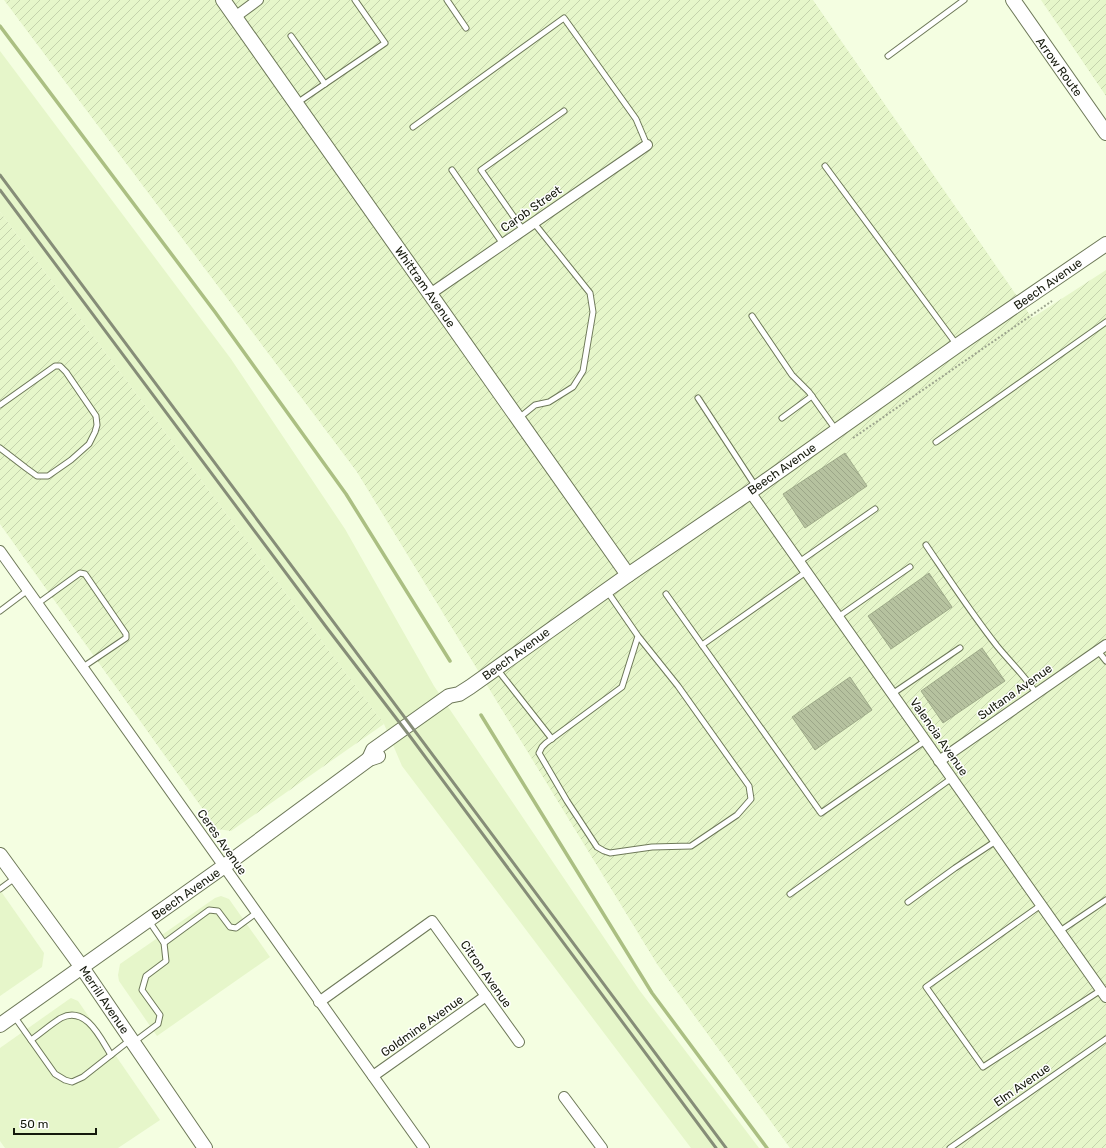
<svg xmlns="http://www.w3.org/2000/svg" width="1106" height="1148" font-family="Rubik,sans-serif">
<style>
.built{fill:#e6f6ca}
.industrial{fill:url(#industrial-furrows)}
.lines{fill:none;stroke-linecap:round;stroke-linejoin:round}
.stream{stroke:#abbf82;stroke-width:3.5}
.building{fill:url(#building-back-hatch);stroke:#9fab89}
.lane-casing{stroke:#6e7959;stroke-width:7}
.street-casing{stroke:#6e7959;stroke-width:12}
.secondary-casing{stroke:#6e7959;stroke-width:16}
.path{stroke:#9da58e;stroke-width:2;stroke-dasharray:2 2;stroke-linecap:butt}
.lane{stroke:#fff;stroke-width:5}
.street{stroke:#fff;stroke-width:10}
.secondary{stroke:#fff;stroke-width:14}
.rail{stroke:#868d78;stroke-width:3}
.labels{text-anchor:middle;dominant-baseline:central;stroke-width:3;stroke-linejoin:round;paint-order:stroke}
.street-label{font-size:12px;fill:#15190c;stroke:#fff}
</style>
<defs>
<pattern id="industrial-furrows" width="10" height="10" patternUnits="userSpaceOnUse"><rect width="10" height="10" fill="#e6f6ca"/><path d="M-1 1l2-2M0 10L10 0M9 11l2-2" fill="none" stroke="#c4d2ac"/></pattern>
<pattern id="building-back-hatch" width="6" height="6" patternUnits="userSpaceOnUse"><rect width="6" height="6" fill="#b6c29f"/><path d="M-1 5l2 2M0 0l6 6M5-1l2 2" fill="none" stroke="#9ca688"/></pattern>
</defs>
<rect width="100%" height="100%" fill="#f4fee1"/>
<g class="built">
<polygon points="0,51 231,359 345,529 434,686 640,991 759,1148 691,1148 402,766 384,724 0,212"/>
<polygon points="0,890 44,953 42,967 0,996"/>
<polygon points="221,896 229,899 270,957 157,1036 119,981 118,975 120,964 215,898"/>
<polygon points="71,998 78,1001 160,1120 118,1148 5,1148 0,1141 0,1048 68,1000"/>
</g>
<g class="industrial">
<polygon points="4,0 813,0 1032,318 1106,270 1106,1148 790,1148 657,964 357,472"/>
<polygon points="1041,0 1106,0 1106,96"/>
<polygon points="0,212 384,724 231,831 217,829 0,524"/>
</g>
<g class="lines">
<g class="stream">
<polyline points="0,26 215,312 346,494 450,661"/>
<polyline points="481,715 652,993 767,1148"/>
</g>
</g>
<g class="building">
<polygon points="845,453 867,486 805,528 783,494"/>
<polygon points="929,573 952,607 891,649 868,616"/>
<polygon points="982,648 1005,681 943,723 921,691"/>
<polygon points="850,677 872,710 815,750 792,717"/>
</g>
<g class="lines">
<defs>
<g id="lane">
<polyline points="447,0 466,28"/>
<polyline points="291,36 325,84"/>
<polyline points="888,56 964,0"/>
<polyline points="297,103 385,43 355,0"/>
<polyline points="413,127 564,18 636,119 647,145"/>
<polyline points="825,166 957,345"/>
<polyline points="452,170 503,244"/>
<polyline points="523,230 481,170 564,111"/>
<polyline points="752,316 792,375 809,392 836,430"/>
<polyline points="698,398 756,487"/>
<polyline points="0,405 55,366 60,366 66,372 96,416 97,425 95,432 89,444 71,460 48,476 37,476 26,468 0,448"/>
<polyline points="519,418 535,405 549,402 573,387 583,371 593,312 590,293 534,223"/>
<polyline points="782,418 812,396"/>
<polyline points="936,442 1106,322"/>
<path d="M926,545C949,579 971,613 997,646C1010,662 1025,676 1036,693"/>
<polyline points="799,562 875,509"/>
<polyline points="607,591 638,636 622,687 546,743 542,747 539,753 567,801 597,847 604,851 610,853 652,847 691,846 737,815 751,799 749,786 678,686 638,636"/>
<polyline points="666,594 821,813 925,741"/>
<polyline points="37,604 80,573 85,574 126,634 126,638 83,667"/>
<polyline points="0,611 28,590"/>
<polyline points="838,617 910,567"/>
<polyline points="702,645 806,572"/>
<polyline points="1098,651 1106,661"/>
<polyline points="497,669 552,739"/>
<polyline points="892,694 960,648"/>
<polyline points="0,889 15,878"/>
<polyline points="790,894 952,778"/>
<polyline points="908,902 955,868 996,841"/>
<polyline points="1041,905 926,987 983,1067 1101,990"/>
<polyline points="1060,931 1106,900"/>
<polyline points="164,943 209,910 218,911 230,927 236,928 256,913"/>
<polyline points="14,1016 55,1074 65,1080 72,1082 83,1077 130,1040"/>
<path d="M31,1040C41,1033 51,1024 61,1018C86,1005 101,1039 111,1055"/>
<polyline points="134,1042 158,1024 160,1015 142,990 146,976 166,961 164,943 149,921"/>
<polyline points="950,1148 1106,1039"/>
</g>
<g id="street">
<polyline points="235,17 258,0"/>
<polyline points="430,294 647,145"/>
<polyline points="750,492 1106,997"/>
<polyline points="0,551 424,1148"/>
<polyline points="939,761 1106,645"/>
<polyline points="319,1002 432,921 519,1042"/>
<polyline points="373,1076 486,996"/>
<polyline points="564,1097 602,1148"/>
</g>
<g id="secondary">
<polyline points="223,0 628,575"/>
<polyline points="1013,0 1106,133"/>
<polyline points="369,759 373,750 449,696 459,694 470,687 628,575 750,492 958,345 1106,244"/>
<polyline points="0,855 81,966 205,1148"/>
<polyline points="0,1025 223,867 369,759 378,756"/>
</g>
</defs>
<use href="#lane" class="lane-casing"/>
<use href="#street" class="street-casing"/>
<use href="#secondary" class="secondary-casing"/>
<polyline class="path" points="853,438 1052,301"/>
<use href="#lane" class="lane"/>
<use href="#street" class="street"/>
<use href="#secondary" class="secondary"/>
<g class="rail">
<polyline points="0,175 726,1148"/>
<polyline points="0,190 327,628 409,735 716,1148"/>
</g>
</g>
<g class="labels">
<g class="street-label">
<text transform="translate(1059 67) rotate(54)">Arrow Route</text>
<text transform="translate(531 209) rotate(-35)">Carob Street</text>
<text transform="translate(1048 284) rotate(-35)">Beech Avenue</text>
<text transform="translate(425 287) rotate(55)">Whittram Avenue</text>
<text transform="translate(782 469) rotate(-35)">Beech Avenue</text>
<text transform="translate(516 654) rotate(-36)">Beech Avenue</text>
<text transform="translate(1015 692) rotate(-35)">Sultana Avenue</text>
<text transform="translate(939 737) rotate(55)">Valencia Avenue</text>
<text transform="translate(222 842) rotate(55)">Ceres Avenue</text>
<text transform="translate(186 894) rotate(-35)">Beech Avenue</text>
<text transform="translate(486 974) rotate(55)">Citron Avenue</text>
<text transform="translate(104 1000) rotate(56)">Merrill Avenue</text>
<text transform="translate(422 1026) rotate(-35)">Goldmine Avenue</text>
<text transform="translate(1022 1085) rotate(-35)">Elm Avenue</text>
</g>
</g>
<path d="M14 1128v6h82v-6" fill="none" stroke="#15190c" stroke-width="2"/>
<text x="20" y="1128" font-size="12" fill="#15190c" stroke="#ffffff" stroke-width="3" paint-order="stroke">50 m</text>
</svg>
